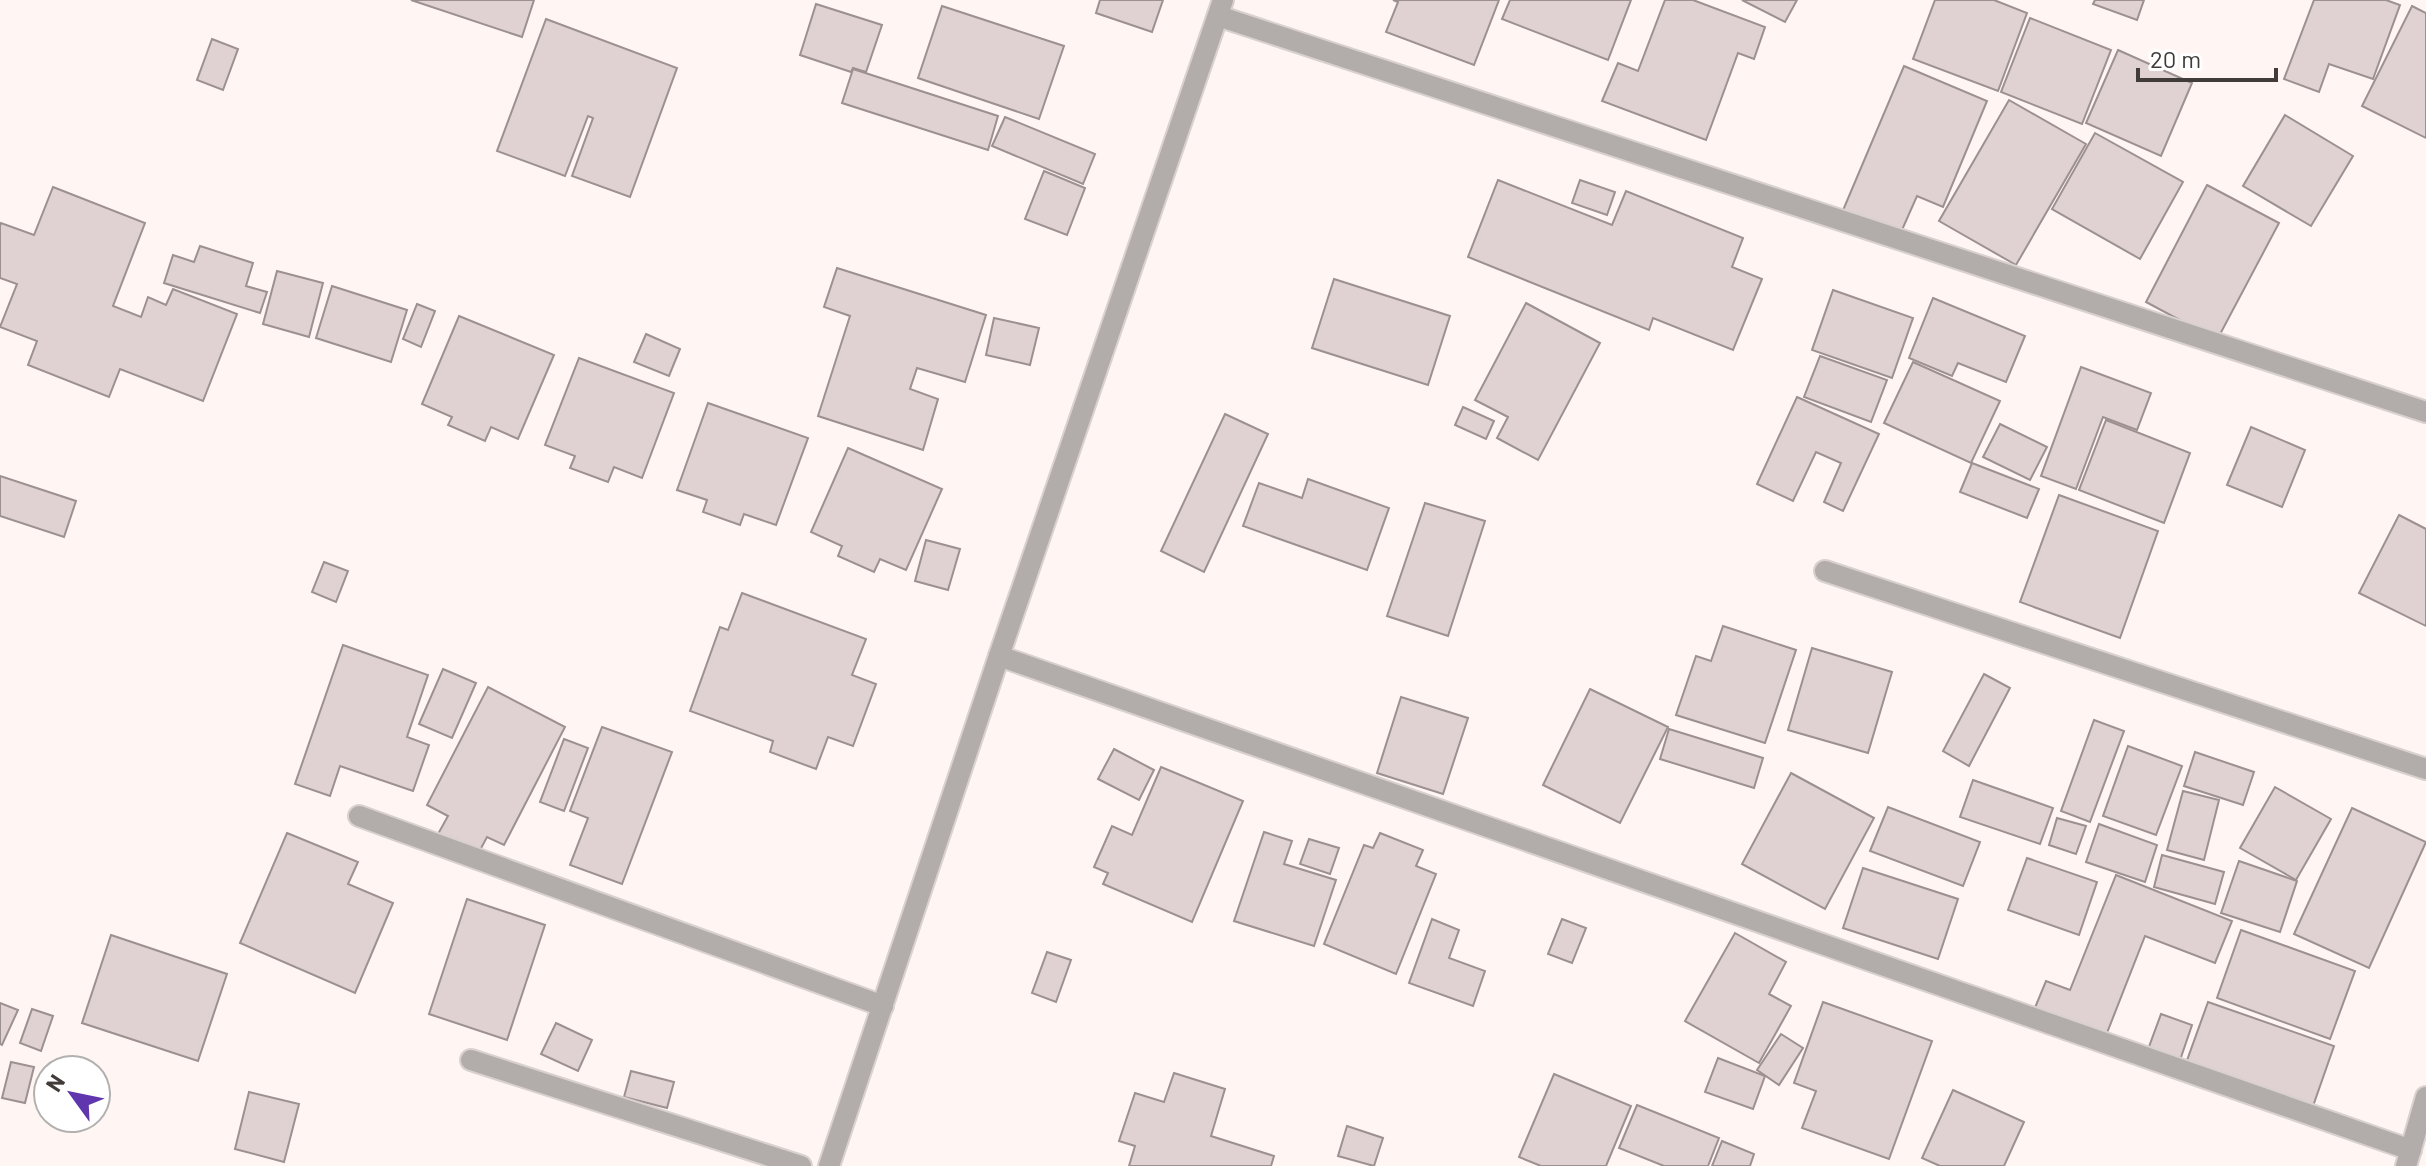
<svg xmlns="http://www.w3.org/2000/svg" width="2426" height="1166" font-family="Barlow,sans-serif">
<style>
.building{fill:#e0d1d2;stroke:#9d9091;stroke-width:2}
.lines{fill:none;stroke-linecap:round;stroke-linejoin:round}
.minor-casing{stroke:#d9d1cf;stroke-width:24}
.minor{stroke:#b2adaa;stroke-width:20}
</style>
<rect width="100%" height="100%" fill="#fff6f4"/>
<g class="building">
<polygon points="411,0 534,0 522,37"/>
<polygon points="1100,0 1163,0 1152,32 1096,13"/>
<polygon points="1393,0 1499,0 1474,65 1386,32 1398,2"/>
<polygon points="1510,0 1631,0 1608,60 1502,19"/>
<polygon points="1665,0 1693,0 1765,27 1754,59 1738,53 1706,140 1602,101 1618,63 1638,71"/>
<polygon points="1742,0 1797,0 1785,22"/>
<polygon points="1935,0 1994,0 2027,13 1998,91 1913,59"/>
<polygon points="2095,0 2144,0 2137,20 2093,4"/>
<polygon points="2314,0 2386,0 2400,5 2373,79 2329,64 2319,92 2284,79"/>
<polygon points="816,4 882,25 866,72 853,68 851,72 800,55"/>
<polygon points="942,6 1064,46 1039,119 918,78"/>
<polygon points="2412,6 2426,13 2426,138 2362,106"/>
<polygon points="2030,18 2111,50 2082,124 2001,92"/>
<polygon points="546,19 677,68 630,197 572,176 593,118 588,116 565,176 497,151"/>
<polygon points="212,39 238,49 223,90 197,80"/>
<polygon points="2118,50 2192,83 2161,156 2086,123"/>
<polygon points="1904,66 1987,101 1943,207 1917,196 1898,239 1841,215"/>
<polygon points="853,69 998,116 988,150 842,103"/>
<polygon points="2009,100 2086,144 2016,265 1939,221"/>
<polygon points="2285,115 2353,156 2311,226 2243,186"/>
<polygon points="1005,117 1095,154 1083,184 992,146"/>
<polygon points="2095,133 2183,182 2140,259 2052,209"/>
<polygon points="1044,171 1085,188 1067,235 1025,219"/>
<polygon points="1498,180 1612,225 1626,191 1743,238 1732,267 1762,279 1733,350 1653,318 1649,330 1468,257"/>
<polygon points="1580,180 1615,192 1607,215 1572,203"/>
<polygon points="2207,185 2279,223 2217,340 2146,302"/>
<polygon points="53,187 145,223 113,306 141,317 148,297 166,305 173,289 237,314 203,401 120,369 109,397 28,365 37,341 0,327 17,284 0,278 0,226 1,223 34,235"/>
<polygon points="200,246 253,263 246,286 267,292 260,313 164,283 173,255 194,262"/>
<polygon points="837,268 986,315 965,382 917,368 910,389 938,399 923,450 818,416 850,316 824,307"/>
<polygon points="277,271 323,283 309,337 263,324"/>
<polygon points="1334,279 1450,316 1428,385 1312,348"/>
<polygon points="332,286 407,310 391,362 316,338"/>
<polygon points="1833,290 1913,318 1892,378 1812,350"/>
<polygon points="1933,298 2025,336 2006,382 1958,363 1952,376 1909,358"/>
<polygon points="1526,303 1600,343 1538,460 1497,438 1508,417 1475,400"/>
<polygon points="417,304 435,311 421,347 403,339"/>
<polygon points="459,316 554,355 518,439 491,427 485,441 448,425 452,417 422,404"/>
<polygon points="994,318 1039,328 1030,365 986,355"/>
<polygon points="646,334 680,349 669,376 634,362"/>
<polygon points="1820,356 1887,380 1871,422 1804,397"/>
<polygon points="579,358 674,393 642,478 614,467 608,482 570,468 575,456 545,445"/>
<polygon points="1913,362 2000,401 1971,463 1884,423"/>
<polygon points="2081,367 2151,393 2137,430 2103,417 2076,489 2041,476"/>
<polygon points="1797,397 1879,434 1843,511 1824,502 1841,463 1816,452 1793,501 1757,484"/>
<polygon points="708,403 808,438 776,525 744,514 740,525 703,512 707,500 677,490"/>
<polygon points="1463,407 1494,421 1486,439 1455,425"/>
<polygon points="1225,414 1268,434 1204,572 1161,551"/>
<polygon points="2106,420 2190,453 2164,523 2079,490"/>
<polygon points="2000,424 2047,447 2030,480 1983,457"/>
<polygon points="2251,427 2305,450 2282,507 2227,485"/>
<polygon points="848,448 942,489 906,570 880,559 874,572 838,556 842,546 811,532"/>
<polygon points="1972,463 2039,489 2027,518 1960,492"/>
<polygon points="0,476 76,501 64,537 0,516"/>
<polygon points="1308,479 1389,508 1367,570 1243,526 1259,483 1302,498"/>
<polygon points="2059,495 2158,531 2120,638 2020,602"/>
<polygon points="1425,503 1485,521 1448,636 1387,616"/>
<polygon points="2399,515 2426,529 2426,626 2359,593"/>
<polygon points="926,540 960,549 948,590 915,581"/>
<polygon points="324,562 348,571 336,602 312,592"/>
<polygon points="742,593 866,639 852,675 876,684 853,746 828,737 816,769 770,752 773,741 690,711 720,627 728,630"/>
<polygon points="1723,626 1796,650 1765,743 1676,715 1696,656 1711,661"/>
<polygon points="343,645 428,675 407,737 429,745 413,791 340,766 330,796 295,784"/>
<polygon points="1812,648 1892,672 1868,753 1788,730"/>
<polygon points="443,669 476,683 452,738 419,724"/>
<polygon points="1984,674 2010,688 1969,766 1943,751"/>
<polygon points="488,687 565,727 504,845 487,837 478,854 438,834 448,816 427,805"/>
<polygon points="1590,689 1668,727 1620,823 1543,785"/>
<polygon points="1401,697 1468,718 1443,794 1377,773"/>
<polygon points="2094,720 2124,731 2090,822 2061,811"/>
<polygon points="602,727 672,752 622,884 570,865 588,818 570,811"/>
<polygon points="1669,729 1763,758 1754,788 1660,759"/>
<polygon points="564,739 588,748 564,811 540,802"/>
<polygon points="2128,746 2182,766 2156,835 2103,816"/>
<polygon points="1114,749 1154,770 1139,800 1098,779"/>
<polygon points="2195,752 2254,772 2243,805 2184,786"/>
<polygon points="1161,767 1243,801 1192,922 1103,884 1108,873 1094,867 1112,826 1132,835"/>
<polygon points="1791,773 1874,818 1825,909 1742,864"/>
<polygon points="1973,780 2053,808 2040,844 1960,817"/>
<polygon points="2275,787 2331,819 2296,880 2240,848"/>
<polygon points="2183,791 2219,800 2204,860 2167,850"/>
<polygon points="1888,807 1980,842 1963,886 1870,851"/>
<polygon points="2352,808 2426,842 2369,968 2294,934"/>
<polygon points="2057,818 2086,826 2076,854 2049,845"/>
<polygon points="2099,824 2157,845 2145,882 2086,862"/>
<polygon points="1264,832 1292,841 1284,864 1336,880 1314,946 1234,921"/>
<polygon points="287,833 358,862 348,884 393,903 355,993 240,943"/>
<polygon points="1380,833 1423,850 1416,866 1436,874 1396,974 1324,944 1364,845 1373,848"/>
<polygon points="1309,839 1339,848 1330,874 1300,864"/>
<polygon points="2162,855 2224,872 2215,904 2154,887"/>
<polygon points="2027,858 2097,882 2079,935 2008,910"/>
<polygon points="2239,861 2297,881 2280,932 2221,913"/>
<polygon points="1863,868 1958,899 1938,959 1843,928"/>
<polygon points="2116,875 2232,921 2215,963 2145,936 2105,1038 2034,1010 2046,981 2070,990"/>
<polygon points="467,899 545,925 507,1040 429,1014"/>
<polygon points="1432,919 1459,930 1449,958 1485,971 1473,1006 1409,983"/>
<polygon points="1562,919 1586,928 1572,963 1548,954"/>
<polygon points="2241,930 2355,971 2330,1039 2217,998"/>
<polygon points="1735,933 1786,962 1769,994 1791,1006 1759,1063 1685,1021"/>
<polygon points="111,935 227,974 198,1061 82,1023"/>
<polygon points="1047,952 1071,960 1056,1002 1032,993"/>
<polygon points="1823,1002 1932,1041 1889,1159 1802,1128 1816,1091 1794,1083"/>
<polygon points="2208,1002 2334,1046 2312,1109 2185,1066"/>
<polygon points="0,1003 18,1010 2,1045 0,1044"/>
<polygon points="32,1009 53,1016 41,1051 20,1043"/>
<polygon points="2161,1014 2192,1025 2178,1066 2146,1055"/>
<polygon points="556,1023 592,1040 578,1071 541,1054"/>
<polygon points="1781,1034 1803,1048 1779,1085 1757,1070"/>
<polygon points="1718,1058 1765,1076 1753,1109 1705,1092"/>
<polygon points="11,1062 34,1067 25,1103 2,1098"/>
<polygon points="631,1071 674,1082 667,1108 624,1097"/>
<polygon points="1174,1073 1225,1089 1211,1136 1274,1156 1271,1166 1129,1166 1135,1146 1119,1141 1135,1093 1164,1102"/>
<polygon points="1554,1074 1631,1106 1606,1166 1541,1166 1519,1157"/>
<polygon points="1953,1090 2024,1122 2004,1166 1940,1166 1922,1158"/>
<polygon points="249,1092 299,1104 284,1162 235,1149"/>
<polygon points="1637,1105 1719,1138 1708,1166 1664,1166 1619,1148"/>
<polygon points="1347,1126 1383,1138 1374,1166 1338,1156"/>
<polygon points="1722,1141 1754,1154 1750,1166 1712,1166"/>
</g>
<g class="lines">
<defs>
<g id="minor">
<polyline points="1218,16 2426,412"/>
<polyline points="1825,571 2426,769"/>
<polyline points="999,656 2411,1150"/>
<polyline points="359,816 883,1006"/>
<polyline points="471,1060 801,1166"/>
<polyline points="829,1166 999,656 1223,0"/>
<polyline points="2406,1166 2426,1097"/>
</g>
</defs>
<use href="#minor" class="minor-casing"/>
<use href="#minor" class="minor"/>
</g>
<g transform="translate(72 1094) rotate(303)"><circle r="38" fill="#ffffff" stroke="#b3b1b0" stroke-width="2"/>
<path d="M0-6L14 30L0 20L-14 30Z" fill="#6036ae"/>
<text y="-12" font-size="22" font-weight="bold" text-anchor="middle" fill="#413c3a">N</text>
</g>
<path d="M2138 68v12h138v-12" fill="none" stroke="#413c3a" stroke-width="4"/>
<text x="2150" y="68" font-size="24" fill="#413c3a" stroke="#ffffff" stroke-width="6" paint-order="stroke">20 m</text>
</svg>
